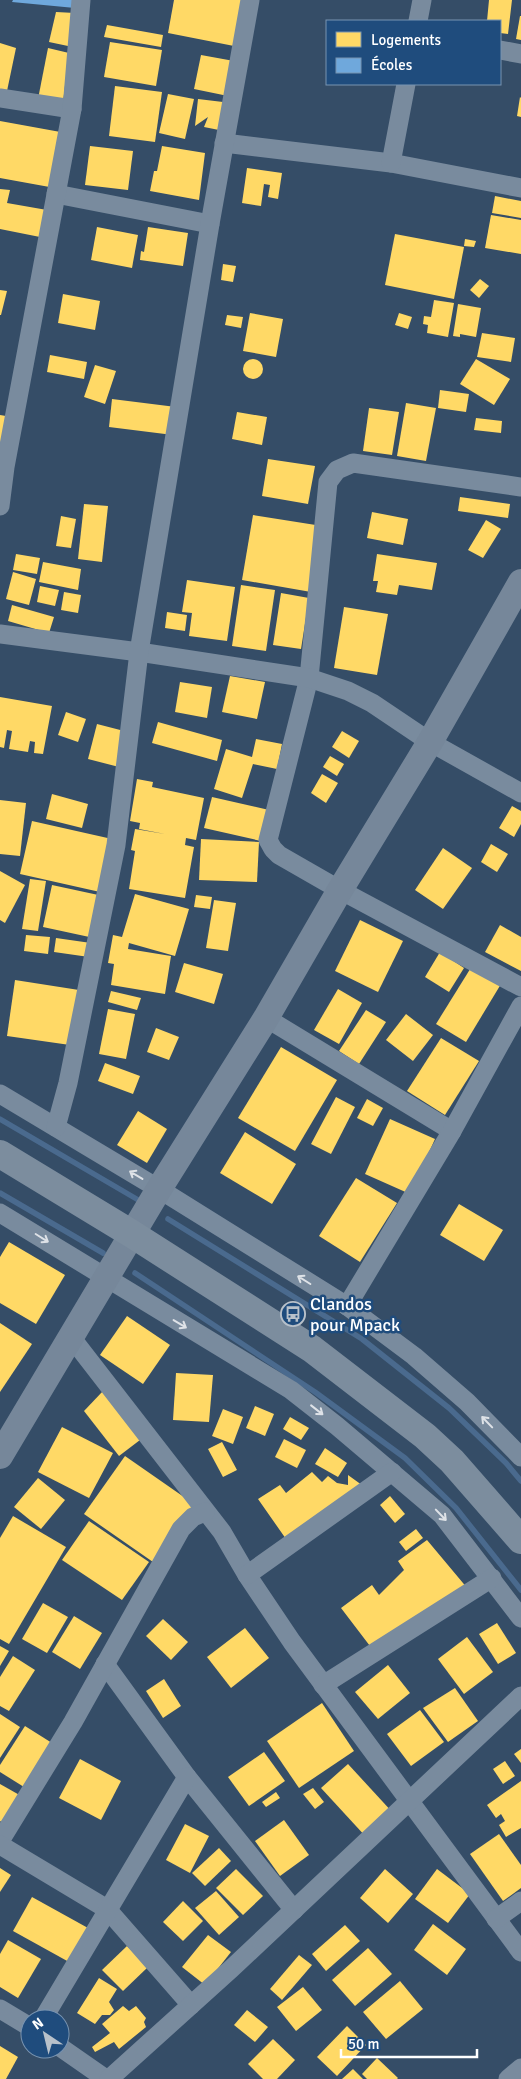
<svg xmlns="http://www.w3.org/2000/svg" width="521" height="2079" font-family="Signika,sans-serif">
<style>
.homes{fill:#ffd966}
.schools{fill:#6fa8dc}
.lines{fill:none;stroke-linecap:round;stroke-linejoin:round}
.stream{stroke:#4a6a8e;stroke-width:5.5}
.street{stroke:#798b9e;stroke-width:19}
.secondary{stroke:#76879a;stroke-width:26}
.highway{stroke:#7c8d9e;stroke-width:28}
.oneway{stroke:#dee2e7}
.labels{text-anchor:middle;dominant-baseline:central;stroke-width:5;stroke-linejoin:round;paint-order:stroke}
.poi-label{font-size:18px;fill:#fff;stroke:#1f4c7d;text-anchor:start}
</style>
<rect width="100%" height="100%" fill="#354d67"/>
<g class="homes">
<polygon points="174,0 243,0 234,46 168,33"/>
<polygon points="489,0 512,0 508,34 500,33 500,21 487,21"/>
<polygon points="56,12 75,13 68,46 49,42"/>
<polygon points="520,16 521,16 521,40 516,39"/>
<polygon points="107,25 163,35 161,47 104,37"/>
<polygon points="110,42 162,50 156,86 104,77"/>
<polygon points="0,43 16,48 7,91 0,90"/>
<polygon points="48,48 69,53 63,102 38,99"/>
<polygon points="201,55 234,61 228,96 194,89"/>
<polygon points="115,86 162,92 155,142 109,136"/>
<polygon points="168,94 194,99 185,139 159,133"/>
<polygon points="520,97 521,98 521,117 517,116"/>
<polygon points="198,99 223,102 219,130 204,127 208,117 195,126"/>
<polygon points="0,121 66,133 55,188 0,178"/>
<polygon points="90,146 133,151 128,190 85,185"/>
<polygon points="162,146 205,153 199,200 150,191 154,171 157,171"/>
<polygon points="247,168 282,173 278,199 268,197 270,185 264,184 261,206 242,203"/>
<polygon points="0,189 10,190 7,203 47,210 40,237 0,229"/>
<polygon points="495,196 521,201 521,218 492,213"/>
<polygon points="491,215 521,220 521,254 485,248"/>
<polygon points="97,227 138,235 132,268 91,260"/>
<polygon points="148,227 188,233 183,266 140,260 141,251 144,252"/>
<polygon points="395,234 464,247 454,299 385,285"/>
<polygon points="465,239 476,241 474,247 464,246"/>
<polygon points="223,264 236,266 233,282 221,280"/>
<polygon points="480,279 489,286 479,298 470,290"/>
<polygon points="0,290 7,291 1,315 0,315"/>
<polygon points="63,294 100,301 95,330 58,323"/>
<polygon points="434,300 454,303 448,337 427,333 428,325 423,324 424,316 431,317"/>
<polygon points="458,304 481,308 476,337 460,334 460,337 453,336"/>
<polygon points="250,313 283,319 276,357 243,351"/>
<polygon points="399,313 412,317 408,329 395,325"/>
<polygon points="227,315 243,317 241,328 225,325"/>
<polygon points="482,333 515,338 511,362 477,357"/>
<polygon points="50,355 87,362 84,379 47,372"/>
<circle cx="253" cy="369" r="10"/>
<polygon points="476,359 510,379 494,405 460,384"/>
<polygon points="95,365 116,371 105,404 84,397"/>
<polygon points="440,390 469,394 466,412 438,408"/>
<polygon points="112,399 176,407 173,435 109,427"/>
<polygon points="406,403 436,408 426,461 397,456"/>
<polygon points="369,408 399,412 392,455 363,451"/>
<polygon points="237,412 267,417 262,445 232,439"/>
<polygon points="0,415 12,417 0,458"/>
<polygon points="476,418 502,421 501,433 474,430"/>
<polygon points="268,459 315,466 308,504 262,496"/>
<polygon points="460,497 510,504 508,518 458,511"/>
<polygon points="84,504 108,506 102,562 78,559"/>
<polygon points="372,512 408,519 403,545 367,538"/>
<polygon points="253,515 322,526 311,592 242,580"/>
<polygon points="61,516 76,519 71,548 56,546"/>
<polygon points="486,520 501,529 483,558 468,550"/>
<polygon points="16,554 40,558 37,574 13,570"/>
<polygon points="377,554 437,563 432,590 399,585 397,595 376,592 378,581 373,581"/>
<polygon points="43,562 81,569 78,590 39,582"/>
<polygon points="13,572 36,579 29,605 6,599"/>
<polygon points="187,580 235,587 227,641 189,636 192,613 182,612"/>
<polygon points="241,585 275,590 266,651 232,646"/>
<polygon points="40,586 59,590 55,606 37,602"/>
<polygon points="64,592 81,595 78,613 61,610"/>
<polygon points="281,593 309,598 301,649 273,645"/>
<polygon points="12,605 54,617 49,633 8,621"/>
<polygon points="344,607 388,614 377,675 334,668"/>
<polygon points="167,612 187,615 185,631 165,628"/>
<polygon points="230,676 265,682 257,719 222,712"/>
<polygon points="180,682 212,687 207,718 175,712"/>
<polygon points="0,697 52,706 43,754 34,753 35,742 30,741 28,752 9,749 12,731 7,730 4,748 0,747"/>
<polygon points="66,712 86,719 78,742 58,735"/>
<polygon points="158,722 222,740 217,761 152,743"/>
<polygon points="97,724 128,732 119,767 88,759"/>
<polygon points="342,731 359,741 349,758 332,747"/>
<polygon points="256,739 282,744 277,769 253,764 242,798 214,789 226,749 252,757"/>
<polygon points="330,756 344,764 337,776 323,767"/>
<polygon points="322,774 338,783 326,803 311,793"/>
<polygon points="137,779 153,782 152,787 204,798 196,840 186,838 185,845 194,847 185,898 129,889 135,851 131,850 135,829 165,834 139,829 140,823 130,821"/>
<polygon points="52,794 88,804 82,828 46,819"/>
<polygon points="212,797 269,810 261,841 204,828"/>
<polygon points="0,800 26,803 20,856 0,854"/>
<polygon points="512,806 521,811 521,824 514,837 499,828"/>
<polygon points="32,821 112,839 100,892 20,874"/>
<polygon points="201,839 259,842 257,882 199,880"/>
<polygon points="491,844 508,854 497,872 481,862"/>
<polygon points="443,848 472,868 443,909 415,890"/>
<polygon points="0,871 25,885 5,923 0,920"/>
<polygon points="30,879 46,881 38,931 22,929"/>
<polygon points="52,885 103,896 94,938 43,927"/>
<polygon points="135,894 189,909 175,956 129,943 128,949 171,956 165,994 111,985 114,964 108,963 113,935 122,937"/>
<polygon points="196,895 212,897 210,909 194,907"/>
<polygon points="214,900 236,903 228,951 206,948"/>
<polygon points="360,920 403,941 378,992 335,971"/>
<polygon points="500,925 521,937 521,971 485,952"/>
<polygon points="26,935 50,937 48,954 24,951"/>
<polygon points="56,938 91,943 89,957 54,952"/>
<polygon points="440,952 464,968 449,992 425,977"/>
<polygon points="184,963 223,974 214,1004 175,992"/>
<polygon points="472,966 501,984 466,1042 436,1024"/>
<polygon points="15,980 79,990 70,1045 7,1036"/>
<polygon points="338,989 362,1003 339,1044 314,1030"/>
<polygon points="111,991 141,998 137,1010 108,1002"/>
<polygon points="108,1009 135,1014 126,1059 99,1054"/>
<polygon points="366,1010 386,1022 359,1064 339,1051"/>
<polygon points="406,1014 433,1035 413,1061 386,1040"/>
<polygon points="156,1028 179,1037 169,1060 147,1052"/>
<polygon points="441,1038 479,1061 445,1115 407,1091"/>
<polygon points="281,1047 337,1080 295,1151 238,1118"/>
<polygon points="105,1063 140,1076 133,1094 98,1081"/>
<polygon points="336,1097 355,1107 331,1154 311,1144"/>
<polygon points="367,1099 383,1108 373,1126 357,1118"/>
<polygon points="138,1111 167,1129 147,1163 117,1145"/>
<polygon points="390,1119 435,1139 410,1194 365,1174"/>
<polygon points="245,1132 296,1164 272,1204 220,1173"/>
<polygon points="356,1178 397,1203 360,1262 319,1236"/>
<polygon points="459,1204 503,1230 484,1261 440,1235"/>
<polygon points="9,1242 65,1275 36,1324 0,1303 0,1257"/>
<polygon points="127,1316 170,1345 143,1384 100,1355"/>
<polygon points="0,1323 32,1344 0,1392"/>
<polygon points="176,1373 213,1375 209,1422 173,1420"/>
<polygon points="103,1391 140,1440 119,1456 84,1411"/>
<polygon points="255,1406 274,1414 265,1436 246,1428"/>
<polygon points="223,1409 243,1417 233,1444 212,1436"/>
<polygon points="290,1417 309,1428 301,1440 283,1429"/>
<polygon points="62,1427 113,1453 89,1498 38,1472"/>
<polygon points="284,1439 306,1450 297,1468 275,1457"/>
<polygon points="222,1442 237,1470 223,1477 208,1449"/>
<polygon points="325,1448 347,1463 338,1477 315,1464"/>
<polygon points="125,1456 194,1504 153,1562 84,1514"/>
<polygon points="312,1472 322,1482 328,1476 337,1483 348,1485 348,1475 366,1488 286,1539 258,1499 280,1485 286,1493"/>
<polygon points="38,1478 65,1500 41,1529 14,1507"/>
<polygon points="390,1496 405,1514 395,1523 380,1505"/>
<polygon points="13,1516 66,1547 9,1644 0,1639 0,1538"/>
<polygon points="89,1521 149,1562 122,1600 62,1560"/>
<polygon points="416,1529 423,1538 406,1551 399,1542"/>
<polygon points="427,1540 468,1589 373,1650 341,1608 372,1585 379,1595 404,1570 398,1561"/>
<polygon points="43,1603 68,1617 47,1653 22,1639"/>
<polygon points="74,1616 102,1633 80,1669 52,1652"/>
<polygon points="163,1619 188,1642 171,1660 146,1636"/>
<polygon points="497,1623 516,1653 498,1664 479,1634"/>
<polygon points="245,1628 269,1658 231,1688 207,1657"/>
<polygon points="467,1637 493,1672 464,1694 438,1659"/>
<polygon points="0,1646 9,1651 0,1666"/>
<polygon points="13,1656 35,1670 9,1711 0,1706 0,1677"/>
<polygon points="388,1665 410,1693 378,1719 355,1692"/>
<polygon points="164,1679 181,1706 163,1718 146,1691"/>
<polygon points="455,1688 478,1721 448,1742 423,1708"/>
<polygon points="322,1703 354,1751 299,1788 267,1741"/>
<polygon points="420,1710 444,1742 411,1766 387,1734"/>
<polygon points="0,1714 20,1727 0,1758"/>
<polygon points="25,1726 52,1743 24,1787 0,1772 0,1765"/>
<polygon points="521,1749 521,1763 514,1754"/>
<polygon points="264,1752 285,1781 249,1806 228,1777"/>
<polygon points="80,1759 121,1781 101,1820 59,1798"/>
<polygon points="505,1761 515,1776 503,1784 493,1769"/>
<polygon points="348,1764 394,1814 367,1838 321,1788"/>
<polygon points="521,1781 521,1828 506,1837 499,1825 505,1821 501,1814 496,1818 487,1805"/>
<polygon points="0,1784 23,1797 6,1825 0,1821"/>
<polygon points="313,1788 324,1802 315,1809 303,1794"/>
<polygon points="276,1792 280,1798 266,1807 262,1802"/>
<polygon points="284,1820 309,1855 280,1876 255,1841"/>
<polygon points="185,1824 209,1836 190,1873 166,1860"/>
<polygon points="499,1834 521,1865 521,1888 503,1901 470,1854"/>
<polygon points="219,1848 231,1861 205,1886 192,1873"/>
<polygon points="0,1868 11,1875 0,1892"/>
<polygon points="236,1869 263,1896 243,1915 216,1888"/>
<polygon points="385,1869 413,1894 388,1923 360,1898"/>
<polygon points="437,1869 470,1894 448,1923 415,1899"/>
<polygon points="216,1891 239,1917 219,1935 195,1908"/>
<polygon points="32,1897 88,1928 69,1962 13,1931"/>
<polygon points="183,1901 203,1921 183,1941 163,1922"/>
<polygon points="433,1924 466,1949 447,1975 414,1950"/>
<polygon points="345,1925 360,1941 326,1971 312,1954"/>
<polygon points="208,1935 231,1952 205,1985 182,1967"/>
<polygon points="8,1940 41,1959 18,1998 0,1987 0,1954"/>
<polygon points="127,1946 148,1967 123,1991 102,1970"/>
<polygon points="368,1948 392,1974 355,2006 332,1980"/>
<polygon points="299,1955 312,1965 282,2000 270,1989"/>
<polygon points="99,1978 117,1989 109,2002 114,2010 110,2015 102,2015 95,2024 77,2013"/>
<polygon points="400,1981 423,2009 386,2039 363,2012"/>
<polygon points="303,1987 322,2010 296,2031 277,2007"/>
<polygon points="123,2006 129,2011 136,2006 146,2018 144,2022 146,2027 119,2049 114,2042 95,2052 92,2047 110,2033 102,2024"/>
<polygon points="247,2010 268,2027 255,2042 234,2025"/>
<polygon points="347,2026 366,2045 337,2076 317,2057"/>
<polygon points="273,2039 295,2060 277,2079 263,2079 248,2064"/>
<polygon points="0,2046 18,2057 6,2079 0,2079"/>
<polygon points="377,2058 398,2078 397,2079 367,2079 362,2074"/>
<polygon points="353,2069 363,2079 342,2079"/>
</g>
<polygon class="schools" points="13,0 76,0 75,8 12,2"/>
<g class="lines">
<g class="stream">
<polyline points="0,1119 140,1201"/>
<polyline points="0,1193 103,1253"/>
<polyline points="168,1219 362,1339 449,1408 506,1463 521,1481"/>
<polyline points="135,1273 315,1392 405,1458 456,1508 521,1590"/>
</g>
<g class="street">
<polyline points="418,21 422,0"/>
<polyline points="500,50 521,54"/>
<polyline points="0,98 72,109"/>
<polyline points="224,143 391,163 521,188"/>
<polyline points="391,163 406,84"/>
<polyline points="56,194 210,224"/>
<polyline points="521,487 353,463 337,470 328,482 309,678 268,840 273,849 279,855 340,890 521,987"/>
<polyline points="0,506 5,467 72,109 81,0"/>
<polyline points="0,634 139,652 309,678 348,691 372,703 430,742 521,793"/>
<polyline points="266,1018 452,1131"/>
<polyline points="0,1094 159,1189 347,1306 414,1356 467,1402 521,1457"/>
<polyline points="56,1127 68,1083 116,845 139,652 210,224 250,0"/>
<polyline points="0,1213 291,1390 337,1426 442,1515 521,1618"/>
<polyline points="347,1306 452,1131 521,1006"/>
<polyline points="71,1337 222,1532 247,1575 292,1642 521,1952"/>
<polyline points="247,1575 392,1472"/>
<polyline points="105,1664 187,1777 294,1910"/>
<polyline points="323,1685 492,1578"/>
<polyline points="0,1841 73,1722 181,1529 193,1517 205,1512"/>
<polyline points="0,1845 107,1909 191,2005"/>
<polyline points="496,1919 521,1901"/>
<polyline points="0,2009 30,2027"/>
<polyline points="43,2019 187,1777"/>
<polyline points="60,2047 106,2079"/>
<polyline points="109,2079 231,1969 521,1696"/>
<polyline points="508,2079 521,2068"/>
</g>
<polyline class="secondary" points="0,1456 159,1189 266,1018 340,890 430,742 521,582"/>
<polyline class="highway" points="0,1154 132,1234 312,1349 425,1436 452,1461 521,1540"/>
</g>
<defs><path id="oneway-shaft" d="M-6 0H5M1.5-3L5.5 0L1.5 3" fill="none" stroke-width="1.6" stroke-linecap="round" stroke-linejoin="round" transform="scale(1.25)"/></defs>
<g class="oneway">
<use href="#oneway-shaft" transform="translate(136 1175) rotate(-149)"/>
<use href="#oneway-shaft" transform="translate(42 1238) rotate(32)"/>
<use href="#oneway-shaft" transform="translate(304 1280) rotate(-148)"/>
<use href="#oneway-shaft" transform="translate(180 1324) rotate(31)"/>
<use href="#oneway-shaft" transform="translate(317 1410) rotate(38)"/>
<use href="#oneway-shaft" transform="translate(487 1422) rotate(-134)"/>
<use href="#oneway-shaft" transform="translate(441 1515) rotate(46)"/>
</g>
<defs>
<symbol id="bus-ring" viewBox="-11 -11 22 22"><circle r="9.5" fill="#1f4c7d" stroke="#b8c1ca" stroke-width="1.5"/><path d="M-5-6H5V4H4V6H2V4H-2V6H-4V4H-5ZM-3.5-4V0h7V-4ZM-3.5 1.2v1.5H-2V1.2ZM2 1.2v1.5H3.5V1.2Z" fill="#b8c1ca"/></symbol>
</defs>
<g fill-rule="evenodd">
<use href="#bus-ring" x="279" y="1300" width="28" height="28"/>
</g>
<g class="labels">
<g class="poi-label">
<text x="310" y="1304">Clandos<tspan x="310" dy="21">pour Mpack</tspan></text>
</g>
</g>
<rect x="326" y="20" width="175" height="65" fill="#1f4c7d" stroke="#7994b1"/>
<rect x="336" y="32" width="25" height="15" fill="#ffd966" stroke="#7994b1"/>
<text x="371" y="45" font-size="15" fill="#ffffff">Logements</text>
<rect x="336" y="58" width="25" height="15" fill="#6fa8dc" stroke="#7994b1"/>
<text x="371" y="70" font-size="15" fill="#ffffff">Écoles</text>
<g transform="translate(45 2034) rotate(325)"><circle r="24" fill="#1f4c7d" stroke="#7994b1"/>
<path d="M0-4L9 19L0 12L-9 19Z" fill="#b8c1ca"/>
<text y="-8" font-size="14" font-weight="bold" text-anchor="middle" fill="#ffffff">N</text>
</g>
<path d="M341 2049v8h136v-8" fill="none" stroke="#ffffff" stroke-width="2.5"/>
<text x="348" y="2049" font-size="15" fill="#ffffff" stroke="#1f4c7d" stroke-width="4" paint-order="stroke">50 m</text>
</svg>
